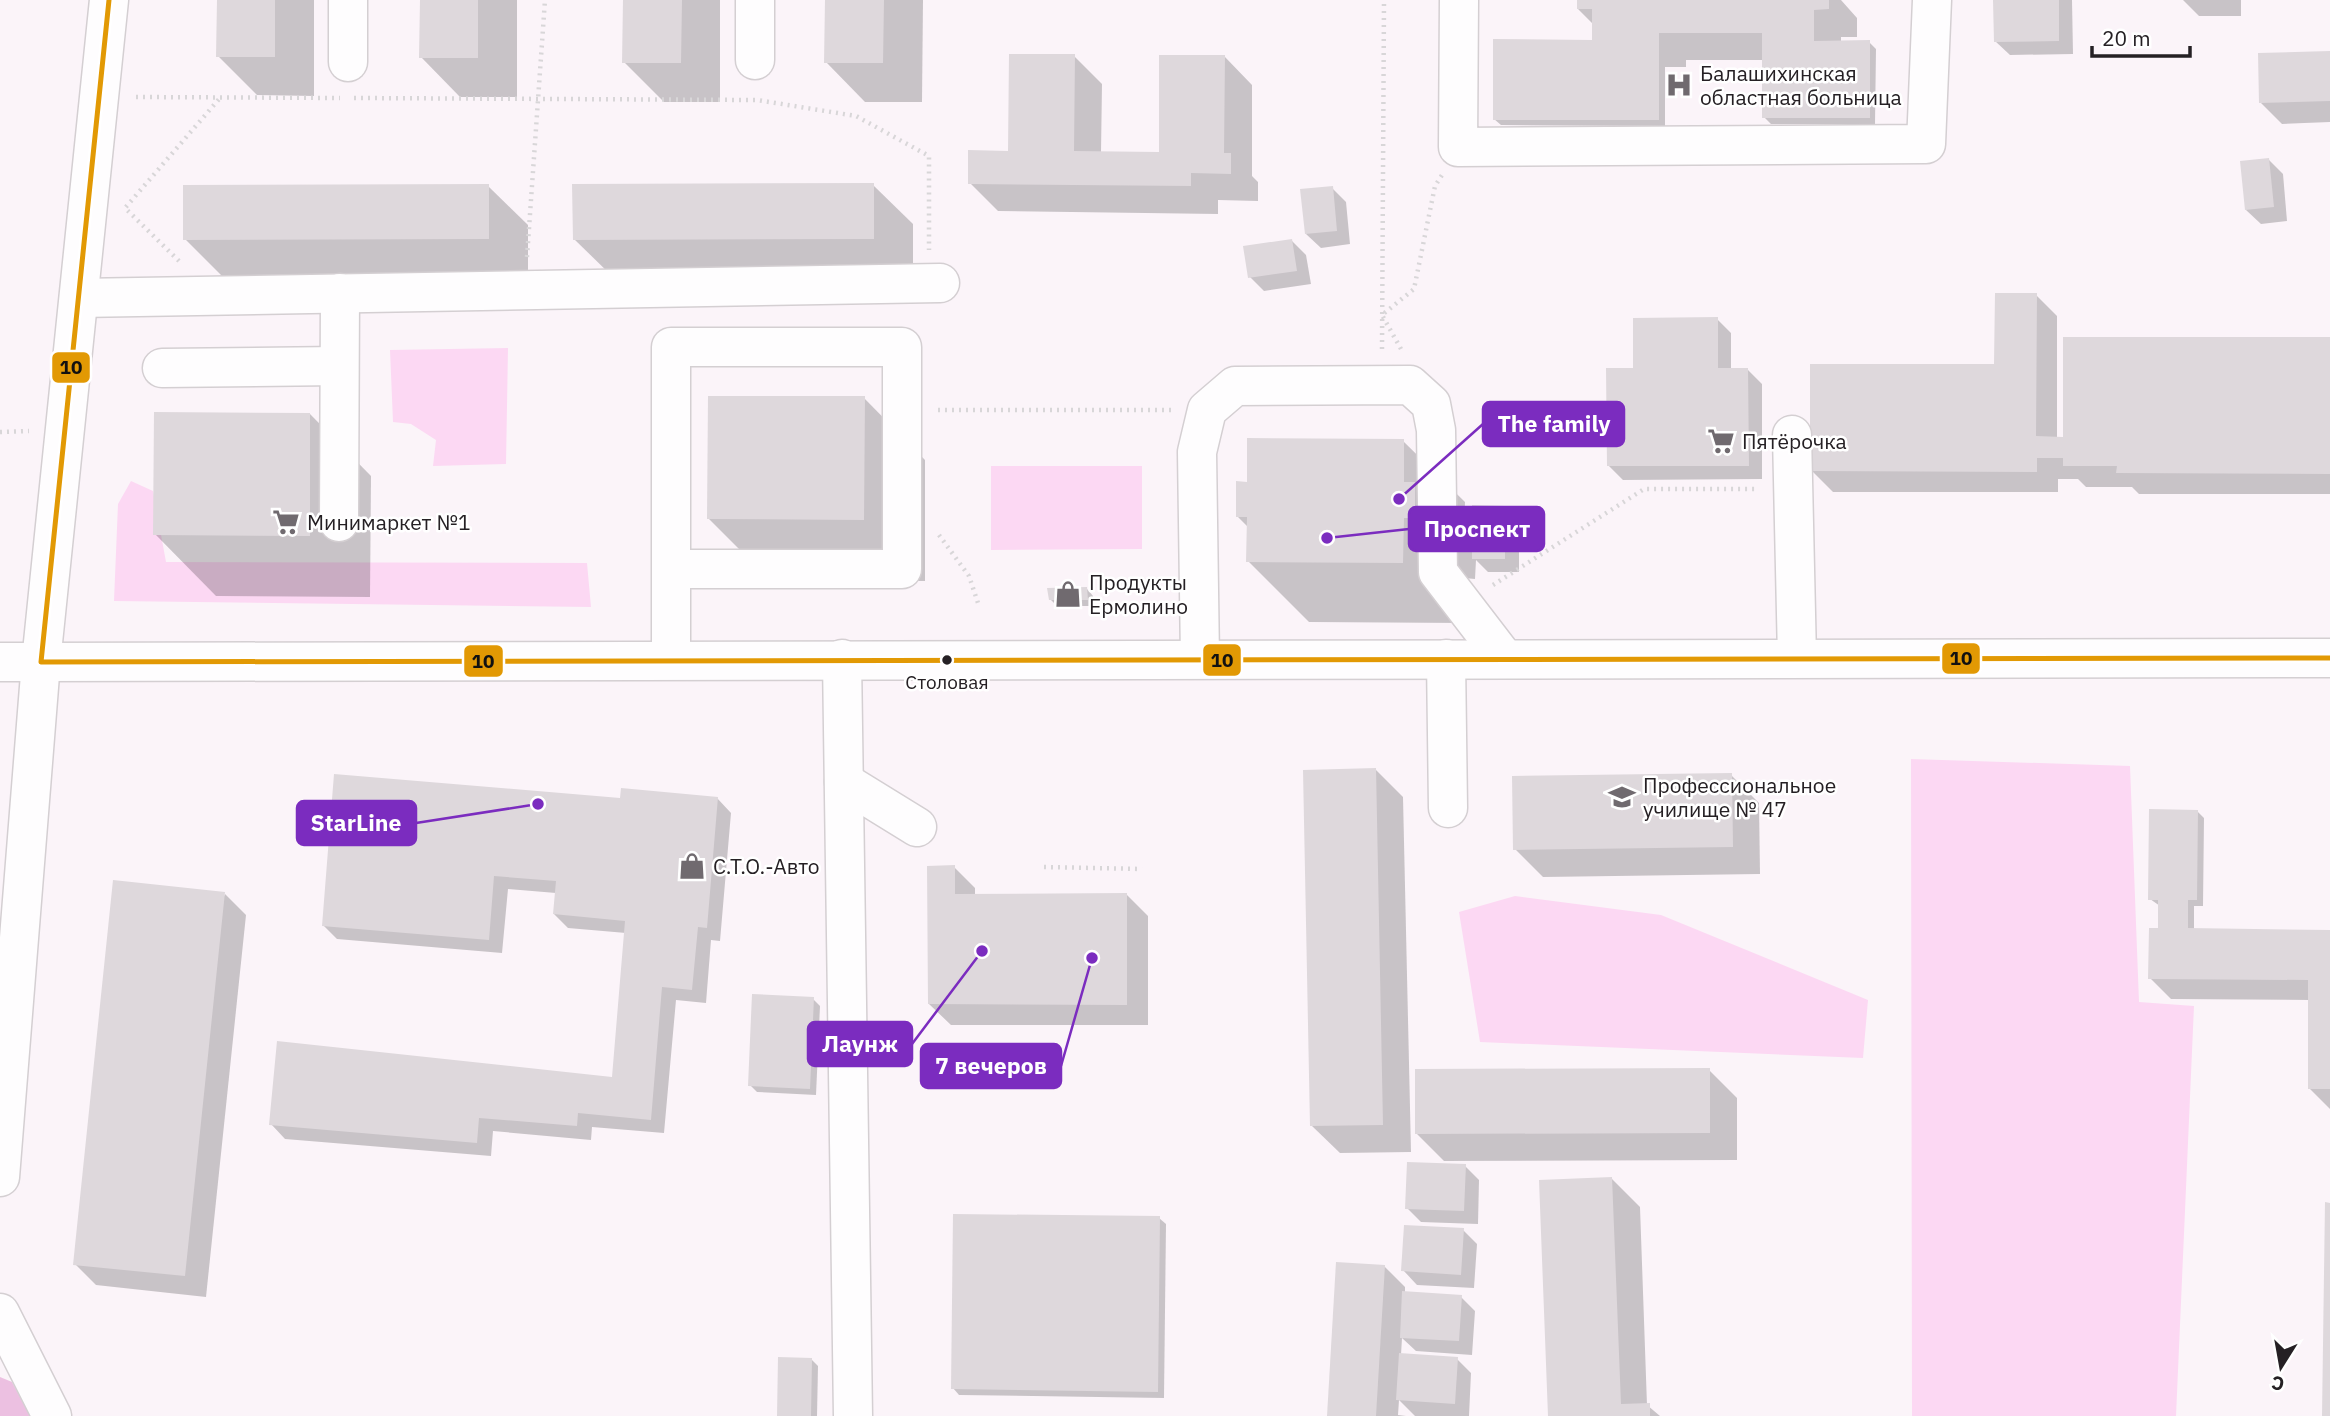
<svg xmlns="http://www.w3.org/2000/svg" width="2330" height="1416" font-family="'IBM Plex Sans',sans-serif">
<style>
.green{fill:#fcd8f3}
.forest{fill:#ecc0e1}
.shadow{fill:#0003}
.building{fill:#ded8dc}
.lines{fill:none;stroke-linecap:round;stroke-linejoin:round}
.minor-casing{stroke:#d4cfd2;stroke-width:41}
.major-casing{stroke:#d4cfd2;stroke-width:41}
.path{stroke:#d8d6d8;stroke-width:4.5;stroke-dasharray:2 5;stroke-linecap:butt}
.minor{stroke:#fefdfe;stroke-width:38}
.major{stroke:#fefdfe;stroke-width:38}
.bus-1-casing{stroke:#fff;stroke-width:10}
.bus-1{stroke:#e29904;stroke-width:5}
.bus-dot{fill:#252024;stroke:#fff;stroke-width:2.5}
.labels{text-anchor:middle;dominant-baseline:central;stroke-width:5;stroke-linejoin:round;paint-order:stroke}
.bus-label{font-size:19px;fill:#252024;stroke:#fff}
.poi-label{font-size:21px;fill:#252024;stroke:#fff;text-anchor:start}
.leader{fill:none;stroke:#7b2cbf;stroke-width:2.5}
.callout-dot{fill:#7b2cbf;stroke:#fff;stroke-width:2.5}
.callout{fill:#7b2cbf;stroke:#7b2cbf;stroke-width:2.5}
.callout-label{font-size:23px;text-anchor:middle;font-weight:bold;fill:#fff}
.line-badge{stroke:#fff;stroke-width:2.5}
.pale-badge-label{font-size:19px;text-anchor:middle;font-weight:bold;fill:#111}
</style>
<rect width="100%" height="100%" fill="#fbf4f9"/>
<g class="green">
<polygon points="508,348 506,464 433,466 436,440 411,424 393,422 390,350"/>
<polygon points="991,466 1142,466 1142,549 991,550"/>
<polygon points="131,481 153,491 166,562 587,563 591,607 114,601 118,504"/>
<polygon points="1911,759 2130,766 2139,1002 2194,1006 2176,1416 1912,1416"/>
<polygon points="1515,896 1661,915 1868,1000 1863,1058 1480,1042 1459,912"/>
</g>
<polygon class="forest" points="0,1377 12,1382 30,1416 0,1416"/>
<g class="shadow">
<polygon points="218,0 314,0 314,96 257,95 218,56"/>
<polygon points="421,0 517,0 517,97 460,97 421,57"/>
<polygon points="624,0 720,0 720,102 664,102 624,62"/>
<polygon points="827,0 923,0 922,102 865,102 826,62"/>
<polygon points="1578,0 1841,0 1857,18 1857,37 1841,37 1841,42 1869,42 1876,49 1875,124 1771,124 1764,117 1764,60 1686,60 1686,67 1665,67 1665,126 1501,125 1494,119 1593,41 1593,24 1578,9"/>
<polygon points="1995,0 2072,0 2073,54 2010,55 1995,41"/>
<polygon points="2183,0 2241,0 2241,16 2199,16"/>
<polygon points="2330,53 2330,122 2282,124 2261,103"/>
<polygon points="1074,56 1102,84 1101,153 1160,154 1225,57 1252,85 1252,176 1258,182 1258,201 1218,200 1218,214 998,211 970,183 1010,153"/>
<polygon points="2269,160 2283,174 2287,221 2261,224 2246,210"/>
<polygon points="873,185 913,224 913,277 614,278 574,239"/>
<polygon points="488,186 528,225 528,278 224,278 185,239"/>
<polygon points="1332,188 1346,202 1350,244 1321,248 1306,234"/>
<polygon points="1292,241 1306,255 1311,284 1264,291 1250,277"/>
<polygon points="2036,295 2057,316 2057,438 2065,438 2330,339 2330,494 2139,494 2132,487 2086,487 2078,479 2058,479 2058,492 1833,492 1812,471 1996,366"/>
<polygon points="1717,319 1731,333 1731,370 1748,370 1762,384 1762,479 1623,480 1608,465 1635,370"/>
<polygon points="864,398 925,460 925,581 770,580 709,519"/>
<polygon points="310,414 371,476 370,597 216,596 155,534"/>
<polygon points="1403,441 1465,502 1464,534 1474,543 1505,507 1519,521 1519,572 1488,572 1476,560 1475,579 1464,578 1464,623 1309,622 1248,561 1248,527 1238,517 1249,484"/>
<polygon points="1087,589 1093,596 1094,606 1057,606 1050,599"/>
<polygon points="1375,769 1403,797 1411,1152 1340,1153 1312,1126"/>
<polygon points="1731,775 1759,803 1760,874 1543,877 1515,849"/>
<polygon points="717,798 731,813 720,941 711,940 706,1003 676,1000 664,1133 592,1127 591,1140 493,1131 491,1156 285,1139 271,1124 613,1079 626,933 568,928 554,914 556,893 508,889 502,953 337,939 323,925 621,800"/>
<polygon points="2197,811 2204,818 2203,906 2194,906 2194,930 2330,931 2330,1109 2309,1088 2310,1000 2171,999 2150,978 2160,930 2160,906 2150,899"/>
<polygon points="954,867 975,888 975,895 1127,895 1148,916 1148,1025 951,1025 929,1004"/>
<polygon points="225,894 246,915 206,1297 96,1285 75,1264"/>
<polygon points="813,999 820,1006 816,1095 757,1092 750,1085"/>
<polygon points="1709,1070 1737,1098 1737,1160 1444,1161 1416,1133"/>
<polygon points="1465,1166 1479,1180 1478,1224 1421,1222 1407,1208"/>
<polygon points="1612,1179 1640,1207 1647,1405 1660,1416 1550,1416"/>
<polygon points="1159,1218 1166,1224 1164,1398 959,1395 953,1388"/>
<polygon points="1463,1230 1477,1244 1474,1288 1417,1285 1403,1270"/>
<polygon points="1384,1266 1405,1287 1405,1293 1461,1297 1475,1311 1472,1355 1416,1351 1402,1338 1401,1355 1457,1359 1471,1373 1469,1416 1415,1416 1399,1400 1398,1415 1406,1416 1329,1416"/>
<polygon points="811,1359 818,1366 817,1416 778,1416"/>
</g>
<g class="building">
<polygon points="217,0 275,0 275,57 216,57"/>
<polygon points="420,0 478,0 478,58 419,58"/>
<polygon points="623,0 682,0 681,63 622,63"/>
<polygon points="825,0 884,0 883,63 824,63"/>
<polygon points="1577,0 1829,0 1829,9 1814,10 1814,41 1870,40 1870,118 1762,118 1762,33 1659,33 1659,120 1493,120 1493,39 1592,40 1592,9 1577,9"/>
<polygon points="1993,0 2059,0 2059,41 1994,42"/>
<polygon points="2330,51 2330,101 2259,103 2258,53"/>
<polygon points="1009,54 1075,54 1074,151 1159,152 1159,55 1225,55 1224,153 1231,153 1231,174 1191,173 1191,186 968,184 968,150 1008,151"/>
<polygon points="2269,158 2274,207 2245,210 2240,161"/>
<polygon points="874,183 874,239 573,240 572,184"/>
<polygon points="489,184 489,239 183,240 183,185"/>
<polygon points="1333,186 1337,231 1305,234 1300,189"/>
<polygon points="1292,239 1297,271 1248,278 1243,246"/>
<polygon points="1995,293 2037,293 2036,436 2063,437 2063,337 2330,337 2330,474 2116,473 2117,466 2063,466 2063,458 2037,458 2037,472 1810,471 1810,364 1994,364"/>
<polygon points="1718,317 1718,368 1748,368 1749,466 1607,466 1606,368 1633,368 1633,318"/>
<polygon points="708,396 865,396 864,520 707,519"/>
<polygon points="154,412 310,413 310,536 153,535"/>
<polygon points="1247,438 1404,439 1404,482 1415,482 1415,518 1404,518 1403,563 1246,562 1247,517 1236,517 1236,481 1247,482"/>
<polygon points="1472,505 1505,506 1505,559 1472,559"/>
<polygon points="1087,587 1088,600 1049,600 1047,588"/>
<polygon points="1376,768 1383,1125 1310,1126 1303,770"/>
<polygon points="1732,773 1733,847 1513,850 1512,776"/>
<polygon points="334,774 620,798 621,788 718,797 707,928 698,927 692,990 662,987 651,1120 578,1113 577,1126 479,1118 477,1143 269,1125 277,1041 612,1077 625,921 553,914 556,881 494,876 489,940 322,926"/>
<polygon points="2149,809 2198,810 2197,900 2188,900 2188,928 2330,930 2330,1089 2308,1089 2308,980 2148,979 2149,928 2158,928 2158,900 2148,900"/>
<polygon points="955,865 955,894 1127,893 1127,1005 928,1004 927,866"/>
<polygon points="113,880 225,892 185,1276 73,1265"/>
<polygon points="752,994 814,997 810,1089 748,1086"/>
<polygon points="1710,1068 1710,1133 1415,1134 1415,1069"/>
<polygon points="1407,1162 1466,1164 1464,1211 1405,1209"/>
<polygon points="1612,1177 1621,1404 1650,1403 1650,1416 1548,1416 1539,1180"/>
<polygon points="2325,1202 2330,1203 2330,1416 2322,1416"/>
<polygon points="953,1214 1160,1216 1158,1392 951,1389"/>
<polygon points="1404,1225 1464,1228 1461,1275 1401,1271"/>
<polygon points="1336,1262 1385,1265 1376,1416 1327,1416"/>
<polygon points="1402,1291 1462,1295 1459,1341 1400,1338"/>
<polygon points="1399,1353 1458,1357 1455,1404 1396,1400"/>
<polygon points="778,1357 812,1358 811,1416 777,1416"/>
</g>
<g class="lines">
<defs>
<g id="minor">
<polyline points="1459,0 1458,147 1926,144 1932,0"/>
<polyline points="755,60 755,0"/>
<polyline points="348,62 348,0"/>
<polyline points="79,298 940,283"/>
<polyline points="162,368 339,366"/>
<polyline points="1792,435 1797,658"/>
<polyline points="339,522 340,293"/>
<polyline points="671,569 902,569 902,347 671,347 671,659"/>
<polyline points="842,659 853,1416"/>
<polyline points="1200,659 1197,452 1207,410 1235,386 1410,385 1431,404 1436,430 1438,572 1504,658"/>
<polyline points="1446,659 1448,808"/>
<polyline points="0,662 41,662 0,1177"/>
<polyline points="844,782 917,827"/>
<polyline points="0,1313 52,1416"/>
</g>
<polyline id="major" points="109,0 41,662 2330,658"/>
</defs>
<use href="#minor" class="minor-casing"/>
<use href="#major" class="major-casing"/>
<g class="path">
<polyline points="136,97 340,98"/>
<polyline points="354,98 757,100 856,116 929,156 929,250"/>
<polyline points="527,257 545,0"/>
<polyline points="179,261 125,208 220,98"/>
<polyline points="1382,349 1384,0"/>
<polyline points="1401,349 1382,315 1414,289 1435,186 1442,175"/>
<polyline points="938,410 1171,410"/>
<polyline points="0,432 29,431"/>
<polyline points="939,535 969,576 979,606"/>
<polyline points="1493,585 1644,489 1757,489"/>
<polyline points="1044,867 1142,869"/>
</g>
<use href="#minor" class="minor"/>
<use href="#major" class="major"/>
<defs>
<polyline id="bus-1" points="109,0 41,662 2330,658"/>
</defs>
<use href="#bus-1" class="bus-1-casing"/>
<use href="#bus-1" class="bus-1"/>
</g>
<defs>
<symbol id="hospital-bare" viewBox="-9 -9 18 18"><path d="M-5-5h3v3.5h4V-5h3V5h-3V1.5h-4V5h-3Z" fill="#706a6f" stroke="#fff" stroke-width="2.5" paint-order="stroke"/></symbol>
<symbol id="supermarket-bare" viewBox="-9 -9 18 18"><path d="M-6-5.5h2.5l.6 2H6L4.5 2H-2.5L-4.4-4H-6ZM-1.5 3.2a1.3 1.3 0 1 0 .1 0ZM3 3.2a1.3 1.3 0 1 0 .1 0Z" fill="#706a6f" stroke="#fff" stroke-width="2.5" paint-order="stroke"/></symbol>
<symbol id="shop-bare" viewBox="-9 -9 18 18"><path d="M-5-2.5h2.3a2.7 3.5 0 0 1 5.4 0H5L5.5 6h-11ZM-1.5-2.5h3a1.5 2.3 0 0 0-3 0Z" fill="#706a6f" stroke="#fff" stroke-width="2.5" paint-order="stroke"/></symbol>
<symbol id="university-bare" viewBox="-9 -9 18 18"><path d="M0-5L7-2L0 1L-7-2ZM-4 1L0 2.5L4 1V4Q0 6-4 4Z" fill="#706a6f" stroke="#fff" stroke-width="2.5" paint-order="stroke"/></symbol>
</defs>
<g fill-rule="evenodd">
<use href="#hospital-bare" x="1660" y="66" width="38" height="38"/>
<use href="#supermarket-bare" x="1702" y="422" width="38" height="38"/>
<use href="#supermarket-bare" x="267" y="503" width="38" height="38"/>
<use href="#shop-bare" x="1049" y="575" width="38" height="38"/>
<use href="#university-bare" x="1603" y="778" width="38" height="38"/>
<use href="#shop-bare" x="673" y="847" width="38" height="38"/>
</g>
<circle class="bus-dot" cx="947" cy="660" r="6"/>
<g class="labels">
<g class="bus-label">
<text x="947" y="682">Столовая</text>
</g>
<g class="poi-label">
<text x="1700" y="73">Балашихинская<tspan x="1700" dy="24">областная больница</tspan></text>
<text x="1742" y="441">Пятёрочка</text>
<text x="307" y="522">Минимаркет №1</text>
<text x="1089" y="582">Продукты<tspan x="1089" dy="24">Ермолино</tspan></text>
<text x="1643" y="785">Профессиональное<tspan x="1643" dy="24">училище № 47</tspan></text>
<text x="713" y="866">С.Т.О.-Авто</text>
</g>
</g>
<path class="leader" d="M1399 499L1483 424M1327 538L1409 529M538 804L416 823M982 951L912 1044M1092 958L1061 1066"/>
<g class="callout-dot">
<circle cx="1399" cy="499" r="7"/>
<circle cx="1327" cy="538" r="7"/>
<circle cx="538" cy="804" r="7"/>
<circle cx="982" cy="951" r="7"/>
<circle cx="1092" cy="958" r="7"/>
</g>
<g class="callout">
<rect x="1483" y="402" width="141" height="44" rx="7"/>
<rect x="1409" y="507" width="135" height="44" rx="7"/>
<rect x="297" y="801" width="119" height="44" rx="7"/>
<rect x="808" y="1022" width="104" height="44" rx="7"/>
<rect x="921" y="1044" width="140" height="44" rx="7"/>
</g>
<g class="callout-label">
<text x="1554" y="432">The family</text>
<text x="1477" y="537">Проспект</text>
<text x="356" y="831">StarLine</text>
<text x="860" y="1052">Лаунж</text>
<text x="991" y="1074">7 вечеров</text>
</g>
<g class="line-badge">
<rect x="51" y="351" width="40" height="33" rx="7" fill="#e29904"/>
<rect x="1941" y="642" width="40" height="33" rx="7" fill="#e29904"/>
<rect x="1202" y="643" width="40" height="34" rx="7" fill="#e29904"/>
<rect x="463" y="644" width="41" height="34" rx="7" fill="#e29904"/>
</g>
<g class="pale-badge-label">
<text x="71" y="374">10</text>
<text x="1961" y="665">10</text>
<text x="1222" y="667">10</text>
<text x="483" y="668">10</text>
</g>
<g transform="translate(2281 1367) rotate(191)" stroke="#ffffff" stroke-width="5" paint-order="stroke">
<path d="M0-5L12 26L0 18L-12 26Z" fill="#252024"/>
<text y="-10" font-size="19" font-weight="bold" text-anchor="middle" fill="#252024">С</text>
</g>
<path d="M2092 46v10h98v-10" fill="none" stroke="#252024" stroke-width="3.5"/>
<text x="2102" y="46" font-size="21" fill="#252024" stroke="#ffffff" stroke-width="5" paint-order="stroke">20 m</text>
</svg>
